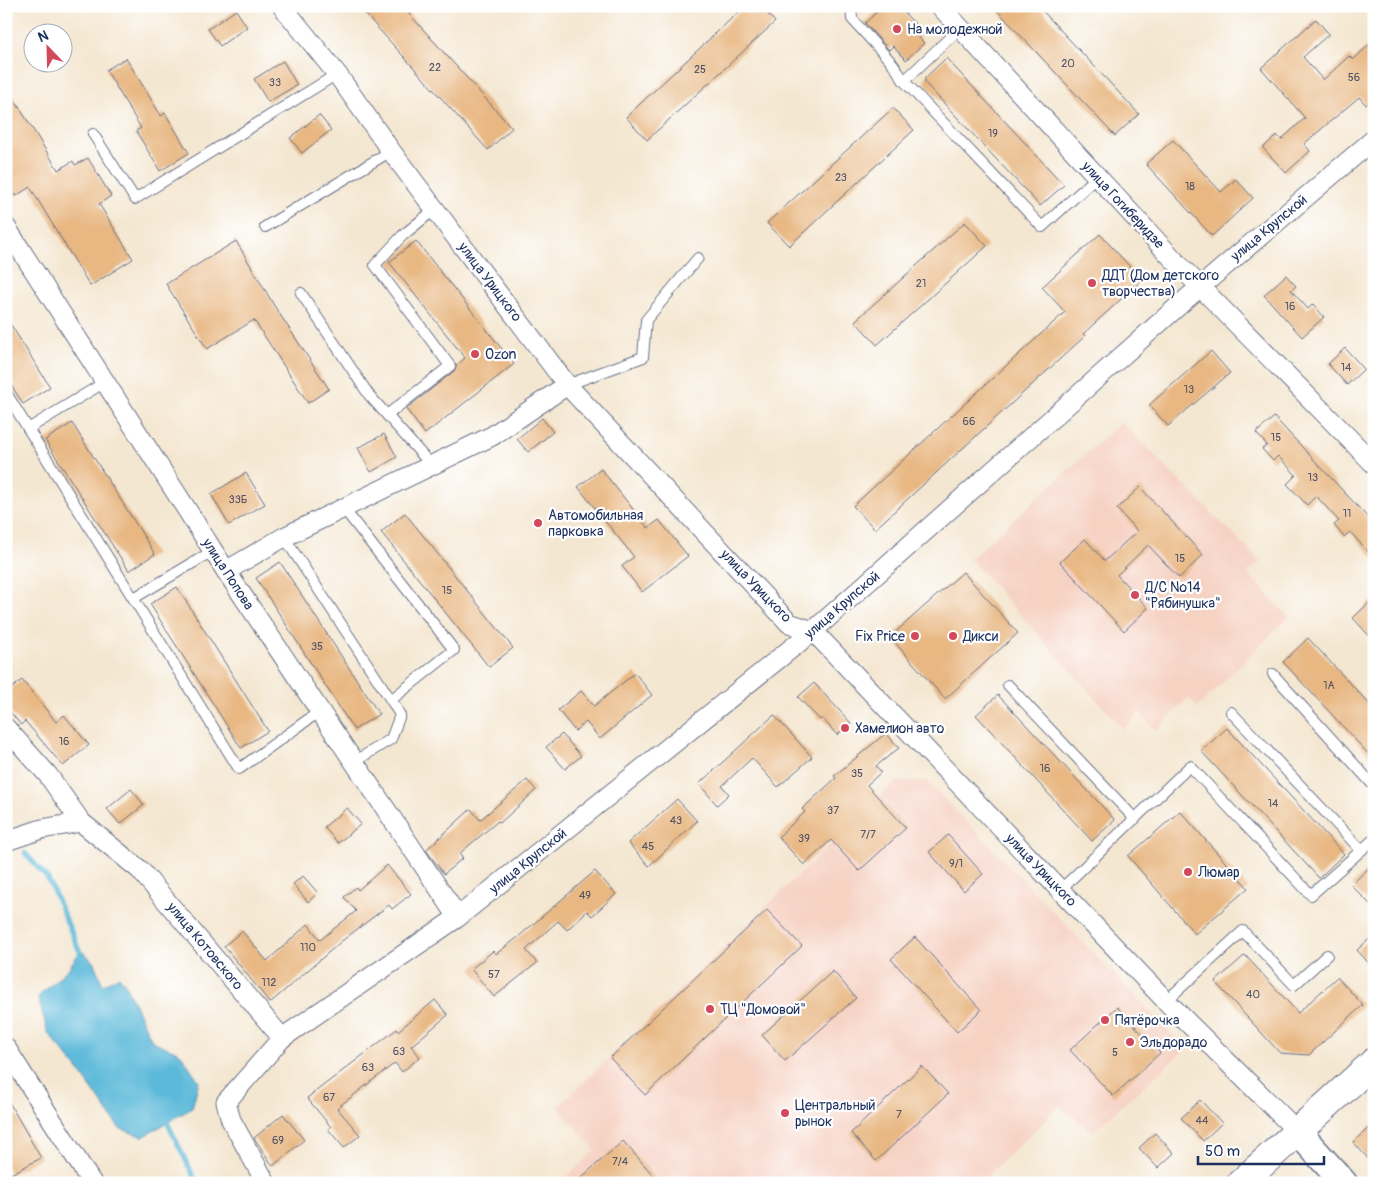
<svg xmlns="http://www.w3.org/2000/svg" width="1380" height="1189" font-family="Pangolin,sans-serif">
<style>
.built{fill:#f6d2c3}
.water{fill:#5bb9d9;stroke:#3b749c}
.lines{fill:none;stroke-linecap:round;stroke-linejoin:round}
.stream{stroke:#5bb9d9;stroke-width:5}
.building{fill:#e8b782}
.lane-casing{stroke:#676f86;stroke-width:12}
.street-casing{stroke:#676f86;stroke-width:21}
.secondary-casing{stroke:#676f86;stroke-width:29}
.primary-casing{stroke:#676f86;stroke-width:30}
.lane{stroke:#fff;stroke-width:10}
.street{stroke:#fff;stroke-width:19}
.secondary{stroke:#fff;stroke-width:26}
.primary{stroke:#fff;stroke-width:28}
.poi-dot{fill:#d1495b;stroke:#fff;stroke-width:2}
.labels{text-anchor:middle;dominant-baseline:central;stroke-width:4.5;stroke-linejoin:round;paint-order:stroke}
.number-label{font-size:11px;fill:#4e5167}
.poi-label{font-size:14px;fill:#1b2f5e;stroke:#fff;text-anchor:start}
.street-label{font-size:14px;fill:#1b2f5e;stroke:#fff}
</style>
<rect width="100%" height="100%" fill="#fff"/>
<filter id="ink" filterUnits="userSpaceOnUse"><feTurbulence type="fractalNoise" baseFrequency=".02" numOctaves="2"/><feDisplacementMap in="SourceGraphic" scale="10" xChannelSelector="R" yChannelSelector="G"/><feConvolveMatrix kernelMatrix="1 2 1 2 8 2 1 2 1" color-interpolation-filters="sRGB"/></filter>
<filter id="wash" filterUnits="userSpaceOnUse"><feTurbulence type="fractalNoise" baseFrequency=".0096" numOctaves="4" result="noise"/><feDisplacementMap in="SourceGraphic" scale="20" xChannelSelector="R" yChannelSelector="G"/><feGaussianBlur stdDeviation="1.12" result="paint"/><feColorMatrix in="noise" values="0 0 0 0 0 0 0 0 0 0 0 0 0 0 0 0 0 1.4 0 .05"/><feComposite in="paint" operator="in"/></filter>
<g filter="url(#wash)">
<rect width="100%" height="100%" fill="#f4e7d1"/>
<g class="built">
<polygon points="1121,422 1261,562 1247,573 1289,617 1198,707 1188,698 1156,731 1140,712 1123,729 970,559"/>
<polygon points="896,781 927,781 1186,1049 1092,1132 1060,1106 980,1183 567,1183 564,1179 595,1150 558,1107"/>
</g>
<polygon class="water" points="80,952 85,953 94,963 103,985 119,976 125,984 152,1041 180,1053 199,1081 192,1108 143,1137 119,1128 80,1072 48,1033 38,997 68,969"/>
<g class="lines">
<g class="stream">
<polyline points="25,853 48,879 80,952 80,957"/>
<polyline points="164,1116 197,1183"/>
</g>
</g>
<g id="blocks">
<g class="building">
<polygon points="358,6 402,6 512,128 488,150"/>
<polygon points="745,6 761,6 775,22 647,140 626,117"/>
<polygon points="883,6 898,6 915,24 911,29 924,43 906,60 893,46 889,50 865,23"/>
<polygon points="993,6 1038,6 1139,114 1115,136"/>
<polygon points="236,10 247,27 220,46 208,29"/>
<polygon points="1316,19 1329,34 1303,57 1323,80 1349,56 1353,60 1374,40 1374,98 1366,105 1359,97 1304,144 1310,151 1286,173 1263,148 1277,135 1281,140 1305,118 1261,68"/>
<polygon points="126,58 161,116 165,113 189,153 160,171 136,131 141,128 106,70"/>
<polygon points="946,58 1064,185 1040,206 925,83 925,78"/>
<polygon points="283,61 297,85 268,102 254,79"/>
<polygon points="6,86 58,170 73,161 75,165 88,158 111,196 99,204 133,259 90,286 30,187 16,196 6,180"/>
<polygon points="893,108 914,130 789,246 767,223"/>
<polygon points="319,115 331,130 302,153 290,138"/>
<polygon points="1173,140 1221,192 1236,179 1253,198 1212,236 1146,164"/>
<polygon points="965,222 987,246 877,345 855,321"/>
<polygon points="1100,234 1142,280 1083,334 1085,336 875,529 853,506 1065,312 1042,287"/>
<polygon points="236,241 275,307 329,389 308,403 254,320 207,349 166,284"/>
<polygon points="416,241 514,364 425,434 406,409 454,371 457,365 465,358 389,262"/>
<polygon points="1286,275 1296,286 1291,290 1308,309 1313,304 1324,317 1302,337 1264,295"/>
<polygon points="6,317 50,387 23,404 6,377"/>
<polygon points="1345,348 1364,369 1347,385 1328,364"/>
<polygon points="1211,351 1230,373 1168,426 1149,405"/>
<polygon points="1274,417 1374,524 1374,558 1350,532 1344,537 1334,525 1339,521 1316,496 1307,505 1287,484 1296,475 1278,456 1273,461 1262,449 1267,445 1256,433"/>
<polygon points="542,418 553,432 528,452 517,439"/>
<polygon points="72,423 155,554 129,571 45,440"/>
<polygon points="384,434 397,457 371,472 358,448"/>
<polygon points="601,469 648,528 659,520 688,556 642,592 622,566 634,557 578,487"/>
<polygon points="246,473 265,504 229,525 211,494"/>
<polygon points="1140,487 1203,555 1179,578 1148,545 1117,575 1148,608 1124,631 1060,562 1085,539 1105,561 1137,531 1117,509"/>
<polygon points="405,513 513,648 489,667 381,532"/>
<polygon points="280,562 379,714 354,730 256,578"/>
<polygon points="963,572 1018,633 945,699 890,637"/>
<polygon points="177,587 268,731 241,748 150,604"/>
<polygon points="1374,598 1374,641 1353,618"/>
<polygon points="1308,638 1374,709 1374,760 1283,662"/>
<polygon points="635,673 652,695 600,739 586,722 575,731 558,710 581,691 594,706"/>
<polygon points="22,680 56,722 64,715 89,745 63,766 25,721 21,725 6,707 6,693"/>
<polygon points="814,683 851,723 837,735 822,718 820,720 798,697"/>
<polygon points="998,695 1115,820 1092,841 976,715"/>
<polygon points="774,715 812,757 778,787 752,758 722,786 729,794 717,805 699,784"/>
<polygon points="1227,728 1344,854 1319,878 1201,751"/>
<polygon points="886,733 899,748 876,766 881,772 867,785 906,828 859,871 831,840 804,865 778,837 805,812 802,809 836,778 834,776"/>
<polygon points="562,734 581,756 565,769 546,747"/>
<polygon points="527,780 536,790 500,823 498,821 459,854 463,858 444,874 426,850 471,809 480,820"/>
<polygon points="131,789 144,805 120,824 107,809"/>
<polygon points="677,799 697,821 649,866 628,843"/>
<polygon points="347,808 361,824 338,843 324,827"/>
<polygon points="1180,811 1248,888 1195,934 1128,856"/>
<polygon points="948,835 983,874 964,891 929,852"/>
<polygon points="1374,863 1374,908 1351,885"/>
<polygon points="387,865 411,894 392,909 389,905 343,940 270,1003 224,946 242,931 267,961 308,924 320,940 356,911 344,897 356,887 358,890"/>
<polygon points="595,871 616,894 592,916 587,911 567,930 558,921 526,950 537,963 494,997 471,969 493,951 496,954 517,938"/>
<polygon points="303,876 318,893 308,902 293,884"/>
<polygon points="767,910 802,946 645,1095 610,1058"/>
<polygon points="1374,935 1374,969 1357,950"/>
<polygon points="915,937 981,1010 957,1032 891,959"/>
<polygon points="1245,955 1298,1013 1337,977 1363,1005 1309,1055 1280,1053 1215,982"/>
<polygon points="833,971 856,998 785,1061 762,1035"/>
<polygon points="435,1000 448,1015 411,1046 420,1057 402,1072 395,1063 337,1108 360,1135 344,1148 328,1129 331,1127 307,1098 397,1029 398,1031"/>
<polygon points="1117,1007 1160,1053 1113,1096 1070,1050"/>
<polygon points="922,1066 948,1094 876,1161 851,1133"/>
<polygon points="6,1097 41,1158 11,1174 6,1165"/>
<polygon points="1200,1100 1222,1123 1203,1141 1181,1118"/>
<polygon points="283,1114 304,1140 273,1166 254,1138"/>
<polygon points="1374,1123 1374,1165 1353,1142"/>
<polygon points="1155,1133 1174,1153 1158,1168 1139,1148"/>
<polygon points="623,1141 660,1183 575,1183"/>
</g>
</g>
</g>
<g filter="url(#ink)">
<use href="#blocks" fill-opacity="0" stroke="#676f86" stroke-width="1"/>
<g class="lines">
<defs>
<g id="lane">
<polyline points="851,6 852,19 893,64 904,81"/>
<polyline points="960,28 904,81 1042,227 1097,177"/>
<polyline points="93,134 135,199 337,74"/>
<polyline points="265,227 391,151"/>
<polyline points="301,293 369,395 432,466"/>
<polyline points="567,385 643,357 646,320 698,258"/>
<polyline points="6,393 239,769 320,711"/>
<polyline points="387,415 450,366 375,265 402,236 435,209"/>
<polyline points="28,429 105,382"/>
<polyline points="284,537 391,700 454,650 344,509"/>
<polyline points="134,598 213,551"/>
<polyline points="1273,674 1374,786"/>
<polyline points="1008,685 1135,819"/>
<polyline points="1231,712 1361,850"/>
<polyline points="354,762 391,739 400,715 391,700"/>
<polyline points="1060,890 1190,766 1311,895 1374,839"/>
<polyline points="1166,1001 1243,931 1294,985 1327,955"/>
</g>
<g id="street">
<polyline points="282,6 337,74 391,151 567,385 789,623 813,631 1166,1001 1297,1131"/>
<polyline points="940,6 1175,261 1374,464"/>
<polyline points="6,227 226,571 458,917"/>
<polyline points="226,571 284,537 492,436 567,385"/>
<polyline points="6,728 48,775 81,822 140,870 282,1038 226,1102 231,1120 266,1183"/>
<polyline points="6,841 42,829 81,822"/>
<polyline points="282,1038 458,917 813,631 1185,300 1374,139"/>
<polyline points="6,1048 92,1183"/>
</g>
<polyline id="secondary" points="1297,1131 1344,1183"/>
<polyline id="primary" points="1241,1183 1374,1062"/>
</defs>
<use href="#lane" class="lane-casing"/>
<use href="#street" class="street-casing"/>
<use href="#secondary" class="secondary-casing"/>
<use href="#primary" class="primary-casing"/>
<use href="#lane" class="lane"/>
<use href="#street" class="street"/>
<use href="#secondary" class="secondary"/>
<use href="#primary" class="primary"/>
</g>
</g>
<g class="poi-dot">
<circle cx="897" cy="29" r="5"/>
<circle cx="1092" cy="283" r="5"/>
<circle cx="475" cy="354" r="5"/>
<circle cx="538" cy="523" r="5"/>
<circle cx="1135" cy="595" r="5"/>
<circle cx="915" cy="636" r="5"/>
<circle cx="953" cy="636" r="5"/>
<circle cx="845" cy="728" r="5"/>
<circle cx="1188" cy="872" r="5"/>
<circle cx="710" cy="1009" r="5"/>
<circle cx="1105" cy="1020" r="5"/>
<circle cx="1130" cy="1042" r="5"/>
<circle cx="785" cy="1113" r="5"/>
</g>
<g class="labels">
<g class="number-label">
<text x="1068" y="63">20</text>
<text x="435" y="67">22</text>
<text x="700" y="69">25</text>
<text x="1354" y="77">56</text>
<text x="275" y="82">33</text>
<text x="993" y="133">19</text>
<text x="841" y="177">23</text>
<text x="1190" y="186">18</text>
<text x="921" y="283">21</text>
<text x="1290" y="306">16</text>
<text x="1346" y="367">14</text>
<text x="1189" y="389">13</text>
<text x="969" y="421">66</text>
<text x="1276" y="437">15</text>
<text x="1313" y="477">13</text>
<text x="238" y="499">33Б</text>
<text x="1347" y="513">11</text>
<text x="1180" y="558">15</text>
<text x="447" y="590">15</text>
<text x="317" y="646">35</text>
<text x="1329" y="685">1А</text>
<text x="64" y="741">16</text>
<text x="1045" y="768">16</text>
<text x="857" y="773">35</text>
<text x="1273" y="803">14</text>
<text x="833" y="810">37</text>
<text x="676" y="820">43</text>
<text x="868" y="834">7/7</text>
<text x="804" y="838">39</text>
<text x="648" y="846">45</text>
<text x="956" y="863">9/1</text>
<text x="585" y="895">49</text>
<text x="308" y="947">110</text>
<text x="494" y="974">57</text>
<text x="269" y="982">112</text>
<text x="1253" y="994">40</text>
<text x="399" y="1051">63</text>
<text x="1115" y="1052">5</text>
<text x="368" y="1067">63</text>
<text x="329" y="1097">67</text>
<text x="899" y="1114">7</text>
<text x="1202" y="1120">44</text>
<text x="278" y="1140">69</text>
<text x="620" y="1161">7/4</text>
</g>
<g class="poi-label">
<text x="907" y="29">На молодежной</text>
<text x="1102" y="275">ДДТ (Дом детского<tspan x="1102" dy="16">творчества)</tspan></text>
<text x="485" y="354">Ozon</text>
<text x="548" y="515">Автомобильная<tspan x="548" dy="16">парковка</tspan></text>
<text x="1145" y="587">Д/С №14<tspan x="1145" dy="16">"Рябинушка"</tspan></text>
<text x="905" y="636" text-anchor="end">Fix Price</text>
<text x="963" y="636">Дикси</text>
<text x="855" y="728">Хамелион авто</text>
<text x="1198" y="872">Люмар</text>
<text x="720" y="1009">ТЦ "Домовой"</text>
<text x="1115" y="1020">Пятёрочка</text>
<text x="1140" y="1042">Эльдорадо</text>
<text x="795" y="1105">Центральный<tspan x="795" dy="16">рынок</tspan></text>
</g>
<g class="street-label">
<text transform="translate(1123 205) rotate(47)">улица Гогиберидзе</text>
<text transform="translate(1269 228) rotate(-40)">улица Крупской</text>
<text transform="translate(490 282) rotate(53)">улица Урицкого</text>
<text transform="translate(228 574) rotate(57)">улица Попова</text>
<text transform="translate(756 586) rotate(46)">улица Урицкого</text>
<text transform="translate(842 605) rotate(-41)">улица Крупской</text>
<text transform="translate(528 861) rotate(-39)">улица Крупской</text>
<text transform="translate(1041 870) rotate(46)">улица Урицкого</text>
<text transform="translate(205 946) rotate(50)">улица Котовского</text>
</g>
</g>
<rect width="1380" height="1189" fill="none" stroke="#fff" stroke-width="25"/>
<g transform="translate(48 48) rotate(337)"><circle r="24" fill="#ffffff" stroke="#a4acbf"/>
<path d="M0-4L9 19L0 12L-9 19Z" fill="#d1495b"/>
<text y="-8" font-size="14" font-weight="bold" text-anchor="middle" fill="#1b2f5e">N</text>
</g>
<path d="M1198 1156v8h126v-8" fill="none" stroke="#1b2f5e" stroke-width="2.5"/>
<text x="1205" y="1156" font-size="15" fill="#1b2f5e" stroke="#ffffff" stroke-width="4" paint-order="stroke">50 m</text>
</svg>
